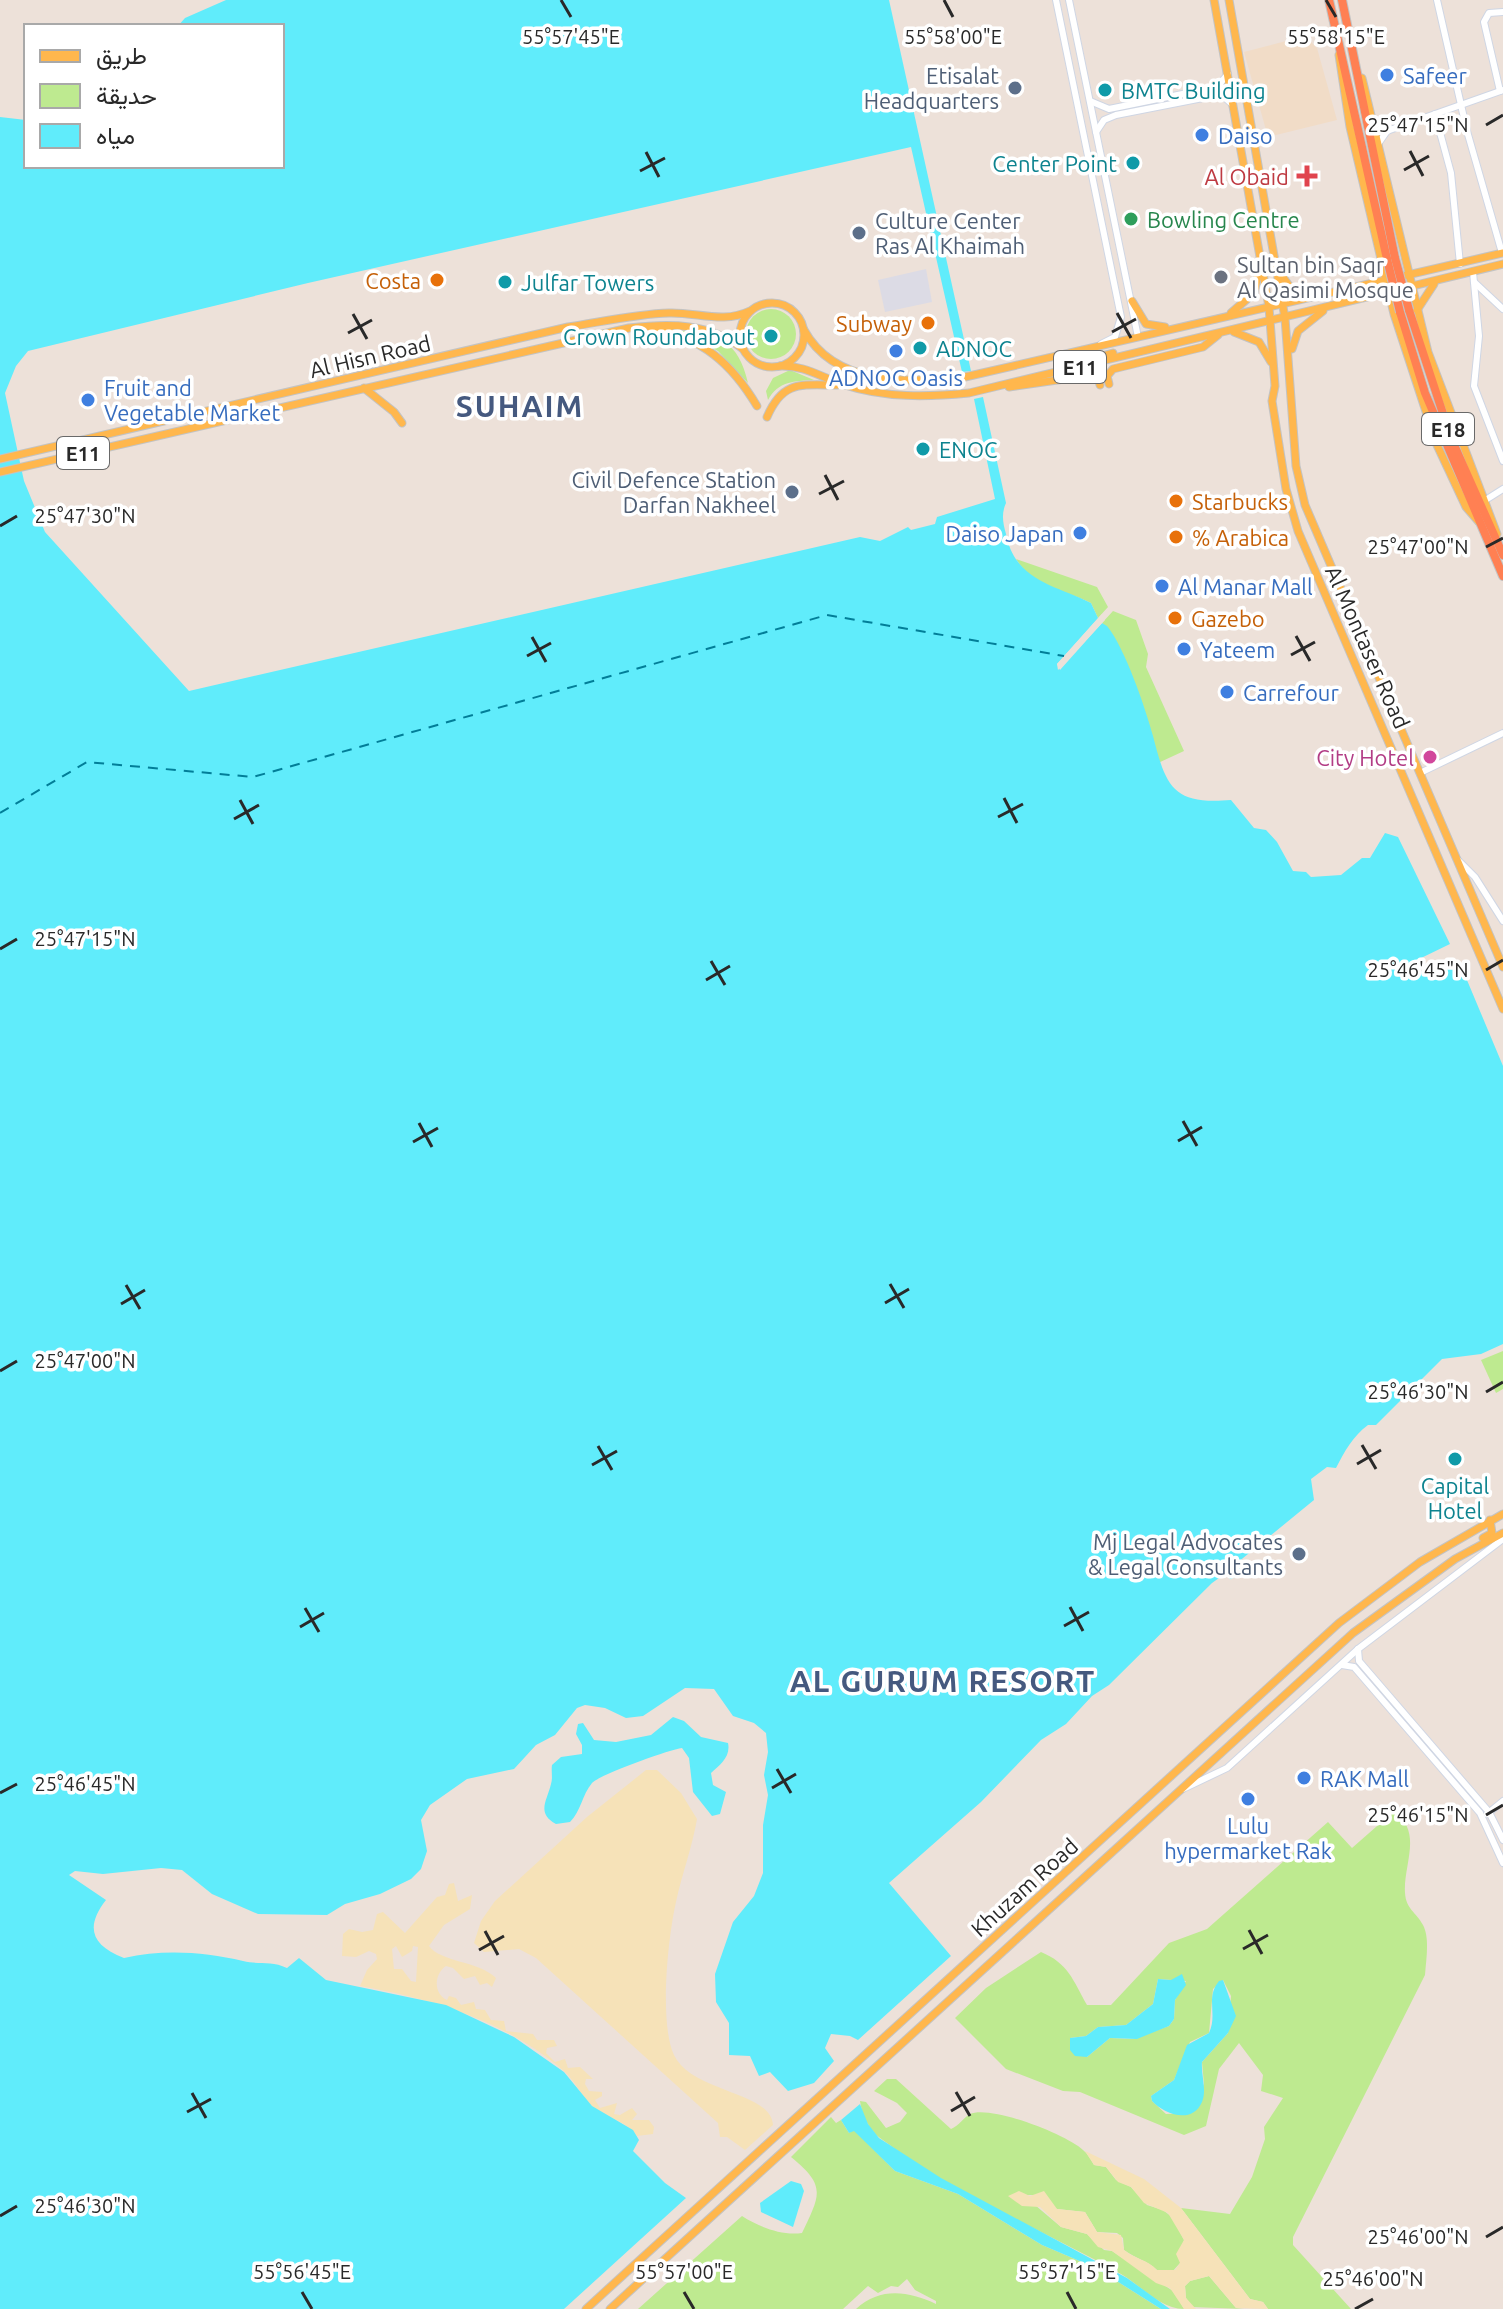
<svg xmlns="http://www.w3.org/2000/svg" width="1503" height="2309" font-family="Ubuntu,Vazirmatn,sans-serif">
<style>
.industrial{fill:#dcdbe5}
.education{fill:#f1dcc7}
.green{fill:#beea90;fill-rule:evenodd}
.sand{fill:#f6e2b8;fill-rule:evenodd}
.water{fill:#60ecfb}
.pier{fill:#ede1d9}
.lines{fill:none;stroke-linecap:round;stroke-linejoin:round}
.ferry{stroke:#027e98;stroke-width:2;stroke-dasharray:10 8;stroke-linecap:butt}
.minor-casing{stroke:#cfd6e4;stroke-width:8}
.major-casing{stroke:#c3c3c3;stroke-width:9}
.highway-casing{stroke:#c3c3c3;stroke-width:10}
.minor{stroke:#fff;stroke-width:6}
.major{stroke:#ffb74d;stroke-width:7}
.highway{stroke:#ff8053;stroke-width:8}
.highway-bridge-casing{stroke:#c3c3c3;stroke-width:10;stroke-linecap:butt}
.highway-bridge{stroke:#ff8053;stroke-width:8}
.ticks{fill:none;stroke:#292929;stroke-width:3}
.shop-dot{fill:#3f7fe0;stroke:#fff;stroke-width:3}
.service-dot{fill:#5c6f8a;stroke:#fff;stroke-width:3}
.culture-dot{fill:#0f9aa8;stroke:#fff;stroke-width:3}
.health-dot{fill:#e0444e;stroke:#fff;stroke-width:3}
.leisure-dot{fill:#2e9e5b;stroke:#fff;stroke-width:3}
.worship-dot{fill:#6b7280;stroke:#fff;stroke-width:3}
.food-dot{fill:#e8710a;stroke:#fff;stroke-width:3}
.hotel-dot{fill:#d1479c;stroke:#fff;stroke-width:3}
.labels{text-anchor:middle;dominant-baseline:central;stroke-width:7;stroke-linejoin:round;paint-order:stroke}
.shield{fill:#fff;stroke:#696969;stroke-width:2}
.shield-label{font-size:20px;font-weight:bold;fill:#292929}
.service-label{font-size:22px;fill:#4e5e75;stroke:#fff;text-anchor:end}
.shop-label{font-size:22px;fill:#366cbe;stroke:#fff;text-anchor:start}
.culture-label{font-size:22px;fill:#0d838f;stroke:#fff;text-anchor:start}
.health-label{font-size:22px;fill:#be3a42;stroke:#fff;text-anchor:end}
.leisure-label{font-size:22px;fill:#27864d;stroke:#fff;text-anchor:start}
.worship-label{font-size:22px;fill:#5b616d;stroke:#fff;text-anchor:start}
.food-label{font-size:22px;fill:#c56008;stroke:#fff;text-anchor:start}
.street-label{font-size:22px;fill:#292929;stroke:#fff}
.hotel-label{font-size:22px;fill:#b23c85;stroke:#fff;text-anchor:end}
.district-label{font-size:30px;font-weight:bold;letter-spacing:2px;fill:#45597f;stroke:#fff}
.ticks-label{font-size:20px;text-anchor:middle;fill:#292929;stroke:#fff;stroke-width:7;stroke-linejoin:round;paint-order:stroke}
</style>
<rect width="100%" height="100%" fill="#ede1d9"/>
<polygon class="industrial" points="926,269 932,302 885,312 878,280"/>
<polygon class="education" points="1305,36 1317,48 1337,120 1268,137 1244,52"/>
<g class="green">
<circle cx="771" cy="334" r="25"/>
<path d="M677,330C719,334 738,340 748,383L718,351Z"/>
<path d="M790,370L814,380C795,381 778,381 768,400L766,391L773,378Z"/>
<path d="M1016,559L1097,587L1108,607L1098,618L1091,603C1063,589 1034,588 1016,559Z"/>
<path d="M1113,611L1136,620L1148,654L1146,667L1184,751L1158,763C1151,730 1126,644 1102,623Z"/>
<polygon points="1503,1351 1503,1389 1496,1393 1481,1360"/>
<path d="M1393,1812C1424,1830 1403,1865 1405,1893C1406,1909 1416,1912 1423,1925C1430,1938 1426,1960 1425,1975L1293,2237V2245L1351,2309H1268L1263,2302L1250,2299L1181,2208L1230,2214L1252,2177L1265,2139L1264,2127L1283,2098L1261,2091L1263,2075L1239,2043L1219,2069L1206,2126L1184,2135L1080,2092L1063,2091L1006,2069L955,2018L986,1988L1041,1952C1068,1963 1073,1980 1087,2005H1111L1169,1943L1207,1929L1328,1822L1352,1848ZM1158,1979L1186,1981L1175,2000L1174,2019L1169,2026L1133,2039L1110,2038L1087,2057L1070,2038L1086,2036L1098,2027L1126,2025L1153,2004ZM1223,1980L1231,1996L1228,2033L1202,2062L1204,2084L1190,2113L1166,2114L1152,2101L1151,2096L1174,2080L1190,2042L1209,2033L1213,1989Z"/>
<path d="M887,2079H896L951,2129C959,2126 964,2117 970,2114C992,2105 1067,2135 1083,2150C1088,2154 1091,2160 1094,2165L1106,2167L1116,2180L1131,2187L1147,2205L1163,2210L1173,2218L1184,2240L1180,2263L1172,2272L1157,2270C1147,2260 1136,2259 1124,2250L1123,2238L1117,2233L1097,2232L1085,2212L1057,2209L1034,2195H1026L1022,2206L1035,2205L1061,2227L1087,2234L1104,2250L1112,2251L1176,2293L1184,2309C1161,2309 1141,2286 1121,2274C1041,2229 954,2194 880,2138C869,2130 862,2115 860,2101L866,2102L886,2128L900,2122L907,2113L897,2103L874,2091Z"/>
<path d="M831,2117L836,2123L841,2120L849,2133L854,2130L895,2171L958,2194L1042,2245L1096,2268L1161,2309H856C880,2287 908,2291 936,2304V2301L915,2290L907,2279L898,2287L891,2286L878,2293L868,2286L843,2309H638L742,2216C759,2227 782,2236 802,2233C820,2195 827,2186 791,2157Z"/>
<polygon points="1209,2276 1236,2308 1244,2309 1192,2307 1186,2298 1185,2286 1190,2281"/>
</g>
<g class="sand">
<path d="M646,1770H657L681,1793L697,1819C692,1848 682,1874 676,1902C668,1937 659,2023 674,2055C692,2093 771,2091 773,2125L745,2150L727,2137H720L718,2123L536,1958L519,1949L484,1952L474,1943L481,1921L495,1901L587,1817Z"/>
<path d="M454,1883L458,1901L472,1895L470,1909L444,1925L429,1946C440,1962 479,1961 496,1978L492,1987L487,1983L480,1985L475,1976L464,1979L453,1968L446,1966C434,1974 433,1993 447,2000L449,1996L456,1998L461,2005L474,2002L476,2009L485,2010L491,2020L504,2021L506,2031L533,2034L537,2040H554L557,2046L547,2048L546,2053L555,2062L565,2059L568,2068L580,2067L593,2079H586L585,2084L589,2091L602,2092V2096L595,2100L600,2108L617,2103L614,2114L620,2115L632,2108L637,2114L632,2120H649L654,2127L653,2134L637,2136C627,2121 604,2117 591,2105C581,2095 575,2081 564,2071C506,2021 433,1999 360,1986L367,1970L377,1959L376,1954L369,1951L356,1957L342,1956L343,1934L349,1929L362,1932L373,1930L377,1914L383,1912L405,1933L437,1897L445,1895L449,1884ZM396,1946L402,1957L412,1951L413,1946L418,1947L416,1982L411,1981L402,1969H394L392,1949Z"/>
<path d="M1085,2151L1144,2179L1181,2208L1250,2299L1263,2302L1268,2309L1236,2308L1209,2276L1190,2281L1185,2286L1186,2298L1196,2309H1184L1170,2288L1156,2283L1112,2251L1098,2247L1087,2234L1061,2227L1040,2207L1022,2206L1008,2196L1019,2191L1030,2196L1044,2191L1057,2209L1085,2212L1097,2232L1121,2235L1124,2250C1136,2260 1147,2259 1157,2270H1175L1180,2263L1176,2254L1184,2240L1168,2213L1144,2203L1131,2187L1118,2182L1106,2167L1094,2165Z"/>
</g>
<g class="water">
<path d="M226,0H889L971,371L962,372L911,147L308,283L28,351L16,366L5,393L24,481L45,532L189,691L860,537L880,541L908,527L911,530L935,524L937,517L995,499L974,399L983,397L1006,503C1001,514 1003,523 1006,534C1015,581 1055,585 1091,603L1098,618L1057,664L1060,670L1102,623L1107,626C1125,648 1145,707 1153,736C1166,787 1173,805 1231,800L1254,828L1266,830L1277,842L1293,871L1306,872L1311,877L1341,875L1362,858H1370L1385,833L1398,837L1450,944L1417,960L1423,976L1459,961L1503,1066V1344L1481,1354L1442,1359L1376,1425H1368C1352,1437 1345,1451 1336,1468L1327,1467L1311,1479L1314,1500L1237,1563L1245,1574L1230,1579L1226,1573L1212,1583L1109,1685L1092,1696L1066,1724L1041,1740L981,1802L889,1883L951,1956L858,2040L850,2036L831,2034L825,2048L834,2061L814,2083L788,2091L770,2072L759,2076L750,2056L729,2055V2023L716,2002L715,1974L733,1922L754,1896L763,1873V1825L768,1795L764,1775L768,1752L766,1733L754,1723L733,1716L714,1689L685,1688L643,1716L626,1718L605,1708L585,1705L577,1708L555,1735L536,1745L514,1769L467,1779L430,1805L421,1820L427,1851L421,1869L411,1879L380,1894L345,1904L327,1915L258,1914L212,1894L182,1870L161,1868L103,1874L75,1871L69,1875L106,1900C85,1927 91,1945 124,1958C164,1949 204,1952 243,1961C259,1965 271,1960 287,1968L299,1958L326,1980L446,2005L514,2037L564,2072L592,2106L633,2130L639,2140L633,2151L665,2183L686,2198L564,2309H0V117L26,120V166H282V26H178L185,18Z"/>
<path d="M673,1717L684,1721L701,1737L728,1743C731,1757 720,1765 711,1773L713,1785L726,1792L720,1814L712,1816L693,1792L689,1758L682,1748C668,1750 599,1775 592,1783C582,1795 581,1811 570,1822L556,1824C536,1813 547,1801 551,1784C553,1778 551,1771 552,1765L561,1757L582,1754V1745L576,1734L578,1724L583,1723L594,1740L616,1742L651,1735Z"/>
<polygon points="1182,1974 1186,1985 1175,2000 1174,2019 1169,2026 1137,2039 1110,2038 1087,2057 1075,2056 1070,2050 1070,2038 1086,2036 1098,2027 1126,2025 1153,2004 1158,1979 1171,1980"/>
<path d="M1223,1980L1236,2016L1228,2033L1202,2062C1201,2075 1207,2090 1202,2102C1192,2125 1164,2114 1152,2101L1151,2096L1174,2080L1187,2045L1209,2033C1218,2014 1205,1998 1219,1981Z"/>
<polygon points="860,2104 868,2124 879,2138 941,2178 1127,2278 1170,2309 1161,2309 1096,2268 1042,2245 958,2194 895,2171 854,2131 849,2133 841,2120"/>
<polygon points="791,2181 801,2184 804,2191 793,2227 761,2212 760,2203"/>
</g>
<polygon class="pier" points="1102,614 1105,620 1058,670 1057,664"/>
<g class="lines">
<polyline class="ferry" points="0,813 87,762 253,777 827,615 1064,656"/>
<defs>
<g id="minor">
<polyline points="1056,0 1121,317 1115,337 1101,344"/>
<polyline points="1069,0 1138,337"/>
<polyline points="1437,0 1467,131 1502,253"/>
<polyline points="1500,91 1484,22 1489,13 1503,12"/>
<polyline points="1090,101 1109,109 1158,99 1217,87 1228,74"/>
<polyline points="1435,114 1451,173 1460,264"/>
<polyline points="1096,132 1104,120 1116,115 1213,96 1223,96 1232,104"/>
<polyline points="1378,144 1387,131 1503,90"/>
<polyline points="1473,272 1479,336 1474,386 1503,461"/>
<polyline points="1474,282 1503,309"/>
<polyline points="1484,501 1503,489"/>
<polyline points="1420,773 1503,733"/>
<polyline points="1458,860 1475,877 1503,921"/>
<polyline points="1358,1649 1359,1661 1489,1812 1503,1840"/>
<polyline points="1342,1665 1354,1667 1480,1813 1503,1863"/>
<polyline points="1183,1789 1227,1768 1358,1649 1503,1539"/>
<polyline points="1487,1814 1503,1801"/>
</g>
<g id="major">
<polyline points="1214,0 1269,307 1275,386 1272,401 1286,489 1298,531 1503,1009"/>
<polyline points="1229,0 1285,318 1296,466 1305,505 1503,967"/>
<polyline points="1339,55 1350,127 1394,314 1437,445 1466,507 1479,522"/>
<polyline points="1362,78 1428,352 1497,534"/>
<polyline points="1278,270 1292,290 1311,295"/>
<polyline points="1132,301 1146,324 1165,327"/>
<circle cx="772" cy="335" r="32"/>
<polyline points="1417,310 1434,284"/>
<polyline points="1231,313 1254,293 1260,265"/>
<path d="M651,328C702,337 732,364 757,406"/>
<path d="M804,330C835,387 910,383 965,377L1503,253"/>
<polyline points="1234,332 1259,342 1271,362"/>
<polyline points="1292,349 1298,331 1323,311"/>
<path d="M780,366C805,365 822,378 845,385C885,398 927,397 969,393L1503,264"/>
<polyline points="1067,366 1113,353"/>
<polyline points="1109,384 1107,376 1113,369 1203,347 1218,335"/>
<polyline points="1009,387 1092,375 1098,376 1100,385"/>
<polyline points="364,388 394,412 402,423"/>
<path d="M767,417C783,380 801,385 837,385"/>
<path d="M0,459L568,327C601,322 635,314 669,313C697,312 723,324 750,311"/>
<path d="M0,472L629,328C670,323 710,323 743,349"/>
<polyline points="1483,1538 1492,1533 1490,1520"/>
<polyline points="586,2309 1339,1623 1420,1562 1503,1514"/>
<polyline points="610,2309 1353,1633 1455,1559 1503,1533"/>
</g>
<g id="highway">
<polyline points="1329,0 1387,259"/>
<polyline points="1342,0 1395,258"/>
<polyline points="1409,310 1451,438 1503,555"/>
<polyline points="1400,312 1425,393 1503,576"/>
</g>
</defs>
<use href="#minor" class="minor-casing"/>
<use href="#major" class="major-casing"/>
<use href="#highway" class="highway-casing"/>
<use href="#minor" class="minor"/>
<use href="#major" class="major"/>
<use href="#highway" class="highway"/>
<defs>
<g id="highway-bridge">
<polyline points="1395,258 1409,310"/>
<polyline points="1387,259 1400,312"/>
</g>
</defs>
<use href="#highway-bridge" class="highway-bridge-casing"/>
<use href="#highway-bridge" class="highway-bridge"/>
</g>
<path class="ticks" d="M561,0L571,17M944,0L953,17M1326,0L1336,17M1486,125L1503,115M1410,151L1423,176M646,152L659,177M1404,170L1429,156M640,171L665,158M1117,313L1131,338M353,314L367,339M1112,332L1136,319M348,333L372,320M825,475L838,500M819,494L844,481M0,526L17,516M1486,547L1503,538M1296,636L1310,661M532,637L546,662M1291,655L1315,642M527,656L551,643M1004,798L1017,823M240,800L253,824M998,817L1023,804M234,819L259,805M0,949L17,939M711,961L725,985M1486,970L1503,960M706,980L730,966M1183,1121L1197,1146M419,1123L432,1147M1178,1141L1202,1127M413,1142L438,1128M890,1284L904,1308M126,1285L140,1309M885,1303L909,1289M121,1304L145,1290M0,1371L17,1361M1486,1392L1503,1382M1362,1445L1376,1469M598,1446L612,1470M1357,1464L1381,1450M592,1465L617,1451M1070,1607L1083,1631M305,1608L319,1632M1064,1626L1089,1612M300,1627L324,1613M777,1769L791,1793M772,1788L796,1774M0,1793L17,1784M1486,1815L1503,1805M1249,1930L1262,1954M485,1931L498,1955M1243,1949L1268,1935M479,1950L504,1936M956,2092L970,2116M192,2093L206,2118M951,2111L975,2097M187,2112L211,2099M0,2216L17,2206M1486,2237L1503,2227M302,2292L312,2309M684,2292L694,2309M1067,2292L1076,2309M1355,2309L1373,2299"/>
<g class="shop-dot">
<circle cx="1387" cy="75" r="8"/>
<circle cx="1202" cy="135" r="8"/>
<circle cx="896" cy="351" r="8"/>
<circle cx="88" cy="400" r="8"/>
<circle cx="1080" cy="533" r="8"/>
<circle cx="1162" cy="586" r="8"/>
<circle cx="1184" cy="649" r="8"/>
<circle cx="1227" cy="692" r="8"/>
<circle cx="1304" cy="1778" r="8"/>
<circle cx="1248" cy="1799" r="8"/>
</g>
<g class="service-dot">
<circle cx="1015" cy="88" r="8"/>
<circle cx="859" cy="233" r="8"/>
<circle cx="792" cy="492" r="8"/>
<circle cx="1299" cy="1554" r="8"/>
</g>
<g class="culture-dot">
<circle cx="1105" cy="90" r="8"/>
<circle cx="1133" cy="163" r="8"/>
<circle cx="505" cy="282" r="8"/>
<circle cx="771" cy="336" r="8"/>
<circle cx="920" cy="348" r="8"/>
<circle cx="923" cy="449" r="8"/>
<circle cx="1455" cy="1459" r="8"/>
</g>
<path class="health-dot" d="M1303 164h8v8h8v8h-8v8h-8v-8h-8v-8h8z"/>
<circle class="leisure-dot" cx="1131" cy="219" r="8"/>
<circle class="worship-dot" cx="1221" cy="277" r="8"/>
<g class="food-dot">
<circle cx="437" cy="280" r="8"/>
<circle cx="928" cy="323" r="8"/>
<circle cx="1176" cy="501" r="8"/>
<circle cx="1176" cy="537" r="8"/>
<circle cx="1175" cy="618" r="8"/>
</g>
<circle class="hotel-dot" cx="1430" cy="757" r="8"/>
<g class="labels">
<g class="shield">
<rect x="1054" y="351" width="52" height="32" rx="6"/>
<rect x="1422" y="413" width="52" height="32" rx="6"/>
<rect x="57" y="437" width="52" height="32" rx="6"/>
</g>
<g class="shield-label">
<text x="1080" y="367">E11</text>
<text x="1448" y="429">E18</text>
<text x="83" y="453">E11</text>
</g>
<g class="service-label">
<text x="999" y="75">Etisalat<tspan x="999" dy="25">Headquarters</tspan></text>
<text x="875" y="220" text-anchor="start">Culture Center<tspan x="875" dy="25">Ras Al Khaimah</tspan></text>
<text x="776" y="479">Civil Defence Station<tspan x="776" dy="25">Darfan Nakheel</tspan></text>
<text x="1283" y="1541">Mj Legal Advocates<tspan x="1283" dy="25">&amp; Legal Consultants</tspan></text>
</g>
<g class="shop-label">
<text x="1403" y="75">Safeer</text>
<text x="1218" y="135">Daiso</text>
<text x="896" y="377" text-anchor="middle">ADNOC Oasis</text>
<text x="104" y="387">Fruit and<tspan x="104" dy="25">Vegetable Market</tspan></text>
<text x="1064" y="533" text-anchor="end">Daiso Japan</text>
<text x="1178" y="586">Al Manar Mall</text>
<text x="1200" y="649">Yateem</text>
<text x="1243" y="692">Carrefour</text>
<text x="1320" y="1778">RAK Mall</text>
<text x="1248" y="1825" text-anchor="middle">Lulu<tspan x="1248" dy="25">hypermarket Rak</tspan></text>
</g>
<g class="culture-label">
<text x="1121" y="90">BMTC Building</text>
<text x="1117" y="163" text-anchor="end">Center Point</text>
<text x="521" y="282">Julfar Towers</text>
<text x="755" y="336" text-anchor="end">Crown Roundabout</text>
<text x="936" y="348">ADNOC</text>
<text x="939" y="449">ENOC</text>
<text x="1455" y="1485" text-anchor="middle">Capital<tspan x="1455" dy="25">Hotel</tspan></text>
</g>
<g class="health-label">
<text x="1289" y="176">Al Obaid</text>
</g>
<g class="leisure-label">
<text x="1147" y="219">Bowling Centre</text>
</g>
<g class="worship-label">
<text x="1237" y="264">Sultan bin Saqr<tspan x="1237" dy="25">Al Qasimi Mosque</tspan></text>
</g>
<g class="food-label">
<text x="421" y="280" text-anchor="end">Costa</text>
<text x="912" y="323" text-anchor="end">Subway</text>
<text x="1192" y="501">Starbucks</text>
<text x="1192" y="537">% Arabica</text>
<text x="1191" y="618">Gazebo</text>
</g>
<g class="street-label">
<text transform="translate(370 356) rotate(-13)">Al Hisn Road</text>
<text transform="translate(1368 647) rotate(66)">Al Montaser Road</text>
<text transform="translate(1024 1887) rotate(-42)">Khuzam Road</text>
</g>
<g class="hotel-label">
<text x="1414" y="757">City Hotel</text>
</g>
<g class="district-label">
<text x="520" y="406">SUHAIM</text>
<text x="943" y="1681">AL GURUM RESORT</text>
</g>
</g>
<g class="ticks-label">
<text x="571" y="44">55°57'45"E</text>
<text x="953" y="44">55°58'00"E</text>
<text x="1336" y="44">55°58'15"E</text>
<text x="1418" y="132">25°47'15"N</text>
<text x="85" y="523">25°47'30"N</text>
<text x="1418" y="554">25°47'00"N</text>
<text x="85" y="946">25°47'15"N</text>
<text x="1418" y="977">25°46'45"N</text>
<text x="85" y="1368">25°47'00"N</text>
<text x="1418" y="1399">25°46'30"N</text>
<text x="85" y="1791">25°46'45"N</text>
<text x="1418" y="1822">25°46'15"N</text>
<text x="85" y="2213">25°46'30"N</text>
<text x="1418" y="2244">25°46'00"N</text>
<text x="302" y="2279">55°56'45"E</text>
<text x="684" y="2279">55°57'00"E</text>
<text x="1067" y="2279">55°57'15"E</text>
<text x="1373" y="2286">25°46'00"N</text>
</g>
<rect x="24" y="24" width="260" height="144" fill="#ffffff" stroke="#a9a9a9" stroke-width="2"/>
<rect x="40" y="50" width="40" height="12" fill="#ffb74d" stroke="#a9a9a9" stroke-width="2"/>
<text x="96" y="64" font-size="24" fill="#292929">طريق</text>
<rect x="40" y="84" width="40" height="24" fill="#beea90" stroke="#a9a9a9" stroke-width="2"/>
<text x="96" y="104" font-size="24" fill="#292929">حديقة</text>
<rect x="40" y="124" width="40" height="24" fill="#60ecfb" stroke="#a9a9a9" stroke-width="2"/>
<text x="96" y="144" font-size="24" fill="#292929">مياه</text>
</svg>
